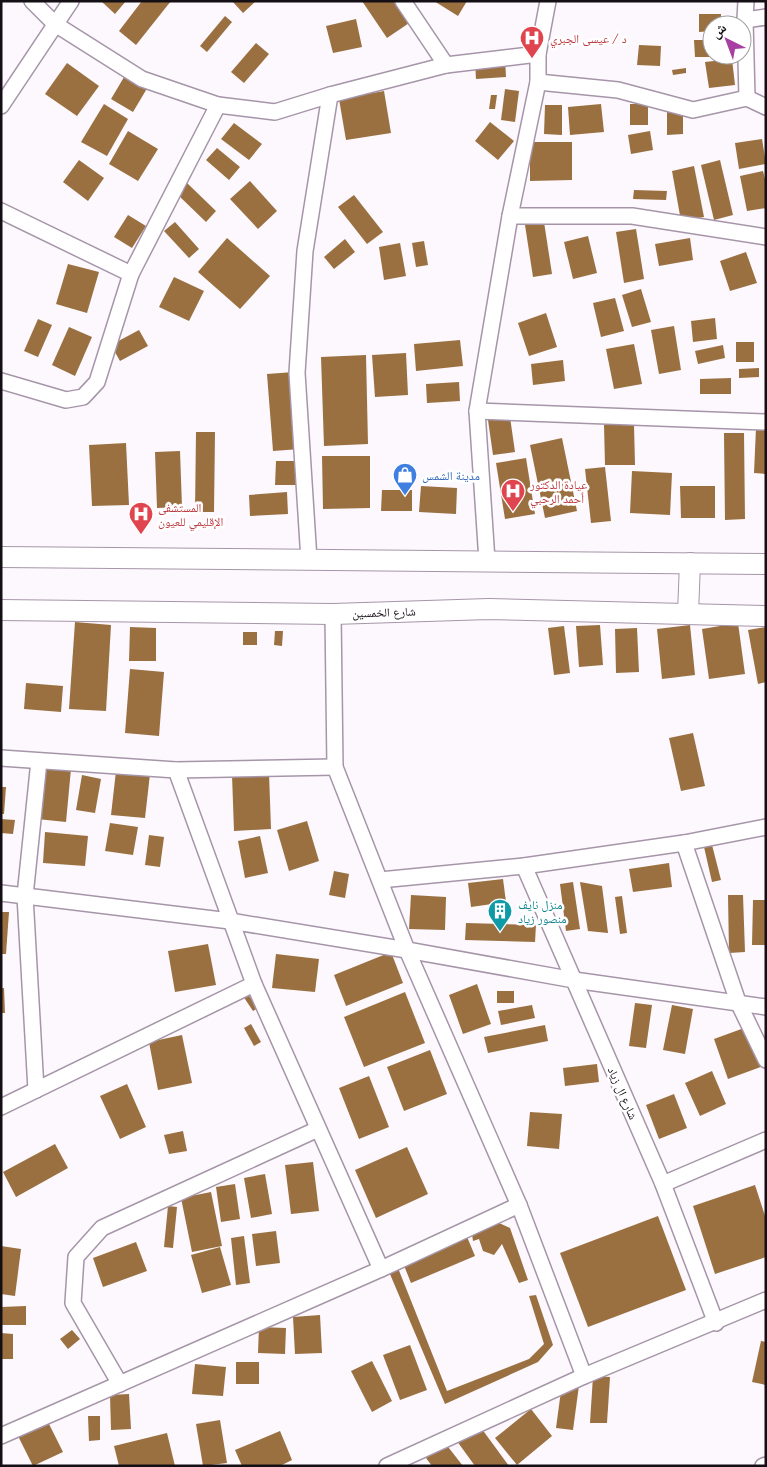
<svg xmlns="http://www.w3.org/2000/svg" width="767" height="1467" font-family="Quicksand,'Noto Naskh Arabic',sans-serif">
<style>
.building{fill:#9a7041}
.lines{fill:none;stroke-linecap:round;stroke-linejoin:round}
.minor-casing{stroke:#a695a9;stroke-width:18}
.major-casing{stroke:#a695a9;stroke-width:22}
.minor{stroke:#fff;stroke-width:15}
.major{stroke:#fff;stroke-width:20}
.labels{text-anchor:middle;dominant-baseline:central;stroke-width:5;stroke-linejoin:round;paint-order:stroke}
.health-label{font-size:12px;fill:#be3a42;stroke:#fff;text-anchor:start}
.shop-label{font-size:12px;fill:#366cbe;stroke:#fff;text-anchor:start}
.street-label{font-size:12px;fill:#140e15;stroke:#fff}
.culture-label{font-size:12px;fill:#0d838f;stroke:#fff;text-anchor:start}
</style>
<rect width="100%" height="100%" fill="#fcf8fd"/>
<g class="building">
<polygon points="101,1 126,1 115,14"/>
<polygon points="142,1 171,1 136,45 119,31"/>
<polygon points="232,1 256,1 243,13"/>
<polygon points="362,1 407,1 418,17 387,38"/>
<polygon points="434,1 467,1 458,16"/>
<polygon points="699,14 721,14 721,25 712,25 712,31 699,32"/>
<polygon points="225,16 232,22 207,52 200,46"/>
<polygon points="356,19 362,47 333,53 326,26"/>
<polygon points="694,40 712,40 712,55 723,55 723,57 695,57"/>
<polygon points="256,43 269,54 244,83 231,72"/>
<polygon points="639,45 661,46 660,66 637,65"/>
<polygon points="505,59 506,77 476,79 475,61"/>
<polygon points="732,59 735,85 709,88 705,62"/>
<polygon points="67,63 99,86 77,116 45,94"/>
<polygon points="130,67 152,80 133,112 111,99"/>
<polygon points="686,68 686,73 673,75 672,70"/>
<polygon points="505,89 519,91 515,122 501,120"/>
<polygon points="384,91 391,133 346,140 339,99"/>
<polygon points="491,95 497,95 495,109 489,109"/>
<polygon points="104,104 128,119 107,156 81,142"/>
<polygon points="601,104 604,132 570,135 568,107"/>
<rect x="630" y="104" width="18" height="21"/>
<polygon points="545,105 562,105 562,135 544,134"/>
<polygon points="667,112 683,112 683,134 667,135"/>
<polygon points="490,122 514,141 498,160 475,141"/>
<polygon points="234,123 262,144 249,160 221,139"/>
<polygon points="128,131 158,149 138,181 109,164"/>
<polygon points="650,131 653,150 631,154 628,135"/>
<polygon points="762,139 766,164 739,169 735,143"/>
<polygon points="530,142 572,142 572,180 530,181"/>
<polygon points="217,148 240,167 229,180 206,160"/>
<polygon points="79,160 104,178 88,201 63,182"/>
<polygon points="720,160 733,215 714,220 701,165"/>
<polygon points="694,166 704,217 681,221 672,171"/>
<polygon points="763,171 766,183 766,208 747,211 740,176"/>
<polygon points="250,181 277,211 258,229 230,199"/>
<polygon points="187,183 216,211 206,222 177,194"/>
<polygon points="634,190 667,191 666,200 633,199"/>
<polygon points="354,195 383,232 367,244 338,207"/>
<polygon points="128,215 146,226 132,248 114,237"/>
<polygon points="175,222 199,249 189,258 164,231"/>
<polygon points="544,222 552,274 533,277 525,225"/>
<polygon points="636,229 644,279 624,283 616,232"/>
<polygon points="588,236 597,273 573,279 564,242"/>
<polygon points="227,238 270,276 240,309 198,272"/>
<polygon points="690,238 693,260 659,266 655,244"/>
<polygon points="345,239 355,252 334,269 324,257"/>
<polygon points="424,241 428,265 416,267 412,243"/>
<polygon points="400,243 406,276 384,280 379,247"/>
<polygon points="746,252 757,283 730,291 720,261"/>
<polygon points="68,264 99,272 87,313 56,304"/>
<polygon points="174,277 204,291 189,321 159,307"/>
<polygon points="641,289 651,322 632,327 622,295"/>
<polygon points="615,298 624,331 601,337 593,303"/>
<polygon points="546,313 557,347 529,356 518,323"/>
<polygon points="715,318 717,339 693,342 691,321"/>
<polygon points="38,319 52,325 38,357 24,351"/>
<polygon points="674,326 681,370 659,374 651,330"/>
<polygon points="69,327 92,337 75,376 52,365"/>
<polygon points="139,330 148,346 120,361 111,345"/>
<polygon points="460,340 463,366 416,371 414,344"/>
<rect x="736" y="342" width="18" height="20"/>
<polygon points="634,344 642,384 614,389 606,349"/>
<polygon points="723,345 725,358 698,364 695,351"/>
<polygon points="406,353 408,395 375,397 372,355"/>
<polygon points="366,355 368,444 324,446 321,357"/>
<polygon points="563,360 565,381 533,385 531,364"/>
<polygon points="759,368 759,377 739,378 739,369"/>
<polygon points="294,372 300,449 273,451 267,374"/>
<polygon points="731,378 731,394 700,394 700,379"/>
<polygon points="459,382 460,401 427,403 426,384"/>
<polygon points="510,417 515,452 493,455 488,420"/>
<polygon points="604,425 634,425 635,465 605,465"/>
<polygon points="756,428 766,429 766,474 754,473"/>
<polygon points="196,432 215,432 214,512 195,512"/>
<polygon points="724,433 744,433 745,519 725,520"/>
<polygon points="562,438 577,511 545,518 530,445"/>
<polygon points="126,443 129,505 92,506 89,445"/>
<polygon points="180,451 182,507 157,508 155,452"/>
<polygon points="322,456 370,456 370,508 323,509"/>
<polygon points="526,458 535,514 505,519 496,463"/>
<polygon points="276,461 296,461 296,485 275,485"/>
<polygon points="605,467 611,521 591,523 585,469"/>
<polygon points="632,471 672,473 670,515 630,513"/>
<polygon points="421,486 457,488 456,514 419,512"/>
<polygon points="680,486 715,486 715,518 681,518"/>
<polygon points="382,490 412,490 412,511 381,511"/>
<polygon points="287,492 288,514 250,516 249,495"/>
<polygon points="75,622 111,625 106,711 69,709"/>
<polygon points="738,623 745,674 709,679 702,629"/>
<polygon points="600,625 603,665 579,667 576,626"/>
<polygon points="690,625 695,675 662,679 657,629"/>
<polygon points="564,626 570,673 554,675 548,628"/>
<polygon points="130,627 156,628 156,661 129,661"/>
<polygon points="766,627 766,682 758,684 748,630"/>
<polygon points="637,628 639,672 616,673 615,629"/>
<polygon points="275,631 283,631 282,646 274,645"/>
<rect x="243" y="632" width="14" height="13"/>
<polygon points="130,669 164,672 159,736 125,733"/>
<polygon points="26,683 63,686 61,712 24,709"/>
<polygon points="693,733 705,786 681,791 669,738"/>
<polygon points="41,767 71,769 66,822 37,819"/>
<polygon points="116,771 150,774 145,818 111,815"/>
<polygon points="269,773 271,829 234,831 232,775"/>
<polygon points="82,775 101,779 95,813 76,810"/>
<polygon points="1,787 6,787 4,814 1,814"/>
<polygon points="1,819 15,820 13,834 1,833"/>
<polygon points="307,821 319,861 289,871 277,830"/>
<polygon points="110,823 138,827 133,855 105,851"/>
<polygon points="45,832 88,836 85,866 43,863"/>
<polygon points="149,835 164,837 160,867 145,865"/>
<polygon points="260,836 268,873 245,878 238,841"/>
<polygon points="712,845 721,880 712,882 704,847"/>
<polygon points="669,863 672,887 633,892 629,869"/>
<polygon points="334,871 349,874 345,898 329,895"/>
<polygon points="503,879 506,902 471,907 468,883"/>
<polygon points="573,882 580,929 566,931 560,884"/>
<polygon points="580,882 602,886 608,933 588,931"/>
<polygon points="411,895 446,897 445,930 409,929"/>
<polygon points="728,895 743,895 745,952 729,953"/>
<polygon points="622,896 627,933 620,934 615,897"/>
<polygon points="753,900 766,900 766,945 752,945"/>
<polygon points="1,912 9,912 6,954 1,954"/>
<polygon points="466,923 536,925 535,942 465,940"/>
<polygon points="208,944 216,985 175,992 168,951"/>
<polygon points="391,952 403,983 346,1006 334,975"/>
<polygon points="276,954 319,959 315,992 272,988"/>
<polygon points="477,984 491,1024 463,1034 449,995"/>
<polygon points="1,988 4,988 5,1013 1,1013"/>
<rect x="497" y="991" width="17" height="12"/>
<polygon points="405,992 425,1043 364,1067 344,1017"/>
<polygon points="247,993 258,1008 253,1011 243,996"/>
<polygon points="635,1003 652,1005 646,1048 629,1046"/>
<polygon points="532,1005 535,1018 501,1025 498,1011"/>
<polygon points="672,1005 693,1009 685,1054 663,1050"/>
<polygon points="251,1024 261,1042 254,1046 244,1028"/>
<polygon points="755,1024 766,1065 728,1079 714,1039"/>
<polygon points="545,1025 548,1041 488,1053 484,1037"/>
<polygon points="182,1035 192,1083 158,1090 149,1042"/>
<polygon points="430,1050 447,1094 404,1111 387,1067"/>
<polygon points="597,1064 599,1082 565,1086 563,1068"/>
<polygon points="712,1071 726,1104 700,1116 685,1083"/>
<polygon points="369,1076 389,1127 359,1139 339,1088"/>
<polygon points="127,1084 146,1127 120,1139 100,1096"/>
<polygon points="674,1094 687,1128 659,1139 646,1105"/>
<polygon points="530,1112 562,1114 559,1149 527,1146"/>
<polygon points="183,1131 187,1151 169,1154 164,1135"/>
<polygon points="55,1144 68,1168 16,1197 3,1172"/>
<polygon points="407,1147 428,1194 376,1218 355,1170"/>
<polygon points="313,1162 319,1211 291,1214 285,1165"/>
<polygon points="265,1174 272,1214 251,1218 244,1178"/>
<polygon points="235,1184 240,1219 221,1222 216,1187"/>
<polygon points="755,1185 766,1219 766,1257 715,1274 693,1206"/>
<polygon points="211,1192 222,1246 192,1252 181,1198"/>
<polygon points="168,1206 177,1207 173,1248 164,1247"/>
<polygon points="658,1216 686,1290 588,1327 560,1253"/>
<polygon points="486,1217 510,1228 528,1280 519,1283 502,1244 494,1255 483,1251 479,1239 473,1241 471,1227"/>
<polygon points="276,1231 280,1263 256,1266 252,1234"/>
<polygon points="465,1232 475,1256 411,1283 401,1258"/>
<polygon points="244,1236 250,1283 236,1285 231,1238"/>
<polygon points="136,1242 147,1271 103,1287 93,1258"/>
<polygon points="1,1246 21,1249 15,1296 1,1294"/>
<polygon points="220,1247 231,1285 202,1293 191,1255"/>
<polygon points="396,1263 447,1391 529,1359 544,1344 529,1296 536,1295 553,1345 538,1362 445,1404 387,1267"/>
<polygon points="26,1306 26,1325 1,1325 1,1307"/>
<polygon points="320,1315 322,1353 295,1354 293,1317"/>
<polygon points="259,1327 286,1328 285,1354 258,1353"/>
<polygon points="72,1330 80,1339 68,1349 60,1339"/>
<polygon points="1,1333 13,1334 13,1359 1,1359"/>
<polygon points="761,1341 766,1342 766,1385 752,1382"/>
<polygon points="410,1345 427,1390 400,1400 383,1355"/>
<polygon points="372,1361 392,1401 372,1412 351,1371"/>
<rect x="236" y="1362" width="23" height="22"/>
<polygon points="195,1364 226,1367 223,1396 192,1394"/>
<polygon points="563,1376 580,1378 573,1430 556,1428"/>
<polygon points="593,1376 610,1377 607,1423 590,1423"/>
<polygon points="129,1394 131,1429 111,1430 110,1395"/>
<polygon points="531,1409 552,1436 517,1465 495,1438"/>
<polygon points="88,1416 100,1416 100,1440 89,1441"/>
<polygon points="220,1420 227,1463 203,1466 196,1424"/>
<polygon points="476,1421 509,1466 475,1466 454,1437"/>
<polygon points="48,1422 63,1452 33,1466 18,1436"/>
<polygon points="280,1431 292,1460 280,1466 242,1466 235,1450"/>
<polygon points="167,1433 175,1466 119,1466 114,1446"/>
<polygon points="445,1443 463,1466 432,1466 426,1458"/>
</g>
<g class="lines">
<defs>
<g id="minor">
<polyline points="32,1 55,24 142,79 218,105 275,112 330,95 446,65 538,54"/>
<polyline points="403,1 446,65"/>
<polyline points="746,1 745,20 747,98"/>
<polyline points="745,20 766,17"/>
<polyline points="538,82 618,90 693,110 747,98 766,107"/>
<polyline points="1,106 71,1"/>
<polyline points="1,211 131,274"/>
<polyline points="510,216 632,216 766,237"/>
<polyline points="1,381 66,400 83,397 97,382 131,274 218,105"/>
<polyline points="477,411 766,422"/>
<polyline points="309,560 297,373 305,251 330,95"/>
<polyline points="487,561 477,411 510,216 538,82 538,54 548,1"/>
<polyline points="333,614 335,767 407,950 519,1205 584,1376"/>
<polyline points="1,758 176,770 335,767"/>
<polyline points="176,770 254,984 381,1269"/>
<polyline points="684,843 738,1002 766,1060"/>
<polyline points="524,866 663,1184 716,1323"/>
<polyline points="380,880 524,866 684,843 766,827"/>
<polyline points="1,893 230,921 407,950 574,980 766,1007"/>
<polyline points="36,1090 25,896 39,761"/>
<polyline points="1,1107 254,984"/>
<polyline points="663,1184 766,1140"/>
<polyline points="120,1384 73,1303 76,1257 102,1228 318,1129"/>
<polyline points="1,1436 381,1269 519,1205"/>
<polyline points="387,1466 584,1376 766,1300"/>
<polyline points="763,1466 766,1465"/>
</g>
<g id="major">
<polyline points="1,557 766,564"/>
<polyline points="1,610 333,614 489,609 766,616"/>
<polyline points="688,613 690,563"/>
</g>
</defs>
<use href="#minor" class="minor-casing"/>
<use href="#major" class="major-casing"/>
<use href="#minor" class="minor"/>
<use href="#major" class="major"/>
</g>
<defs>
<symbol id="hospital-pin" viewBox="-11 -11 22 30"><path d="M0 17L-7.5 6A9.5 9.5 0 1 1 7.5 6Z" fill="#e0444e" stroke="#fff"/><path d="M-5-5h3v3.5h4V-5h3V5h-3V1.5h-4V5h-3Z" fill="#fff"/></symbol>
<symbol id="shop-pin" viewBox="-11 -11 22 30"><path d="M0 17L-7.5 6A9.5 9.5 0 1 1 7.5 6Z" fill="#3f7fe0" stroke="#fff"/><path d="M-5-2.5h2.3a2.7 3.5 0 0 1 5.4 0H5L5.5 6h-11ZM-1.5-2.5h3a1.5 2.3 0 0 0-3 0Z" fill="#fff"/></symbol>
<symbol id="building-pin" viewBox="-11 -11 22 30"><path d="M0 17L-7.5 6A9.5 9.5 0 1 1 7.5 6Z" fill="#0f9aa8" stroke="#fff"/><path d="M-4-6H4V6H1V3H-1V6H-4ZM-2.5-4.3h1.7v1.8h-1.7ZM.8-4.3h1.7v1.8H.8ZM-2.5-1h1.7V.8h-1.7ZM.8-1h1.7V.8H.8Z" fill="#fff"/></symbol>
</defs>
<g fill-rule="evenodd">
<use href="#hospital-pin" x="518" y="24" width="28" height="38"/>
<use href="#shop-pin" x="391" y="461" width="28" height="38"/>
<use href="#hospital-pin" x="499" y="477" width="28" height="38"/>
<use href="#hospital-pin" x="127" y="500" width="28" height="38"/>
<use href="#building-pin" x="486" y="897" width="28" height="38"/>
</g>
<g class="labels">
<g class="health-label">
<text x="550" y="38">د / عيسى الجبري</text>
<text x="530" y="484">عيادة الدكتور<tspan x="530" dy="14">أحمد الرحبي</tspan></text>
<text x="158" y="507">المستشفى<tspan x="158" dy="14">الإقليمي للعيون</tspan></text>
</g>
<g class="shop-label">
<text x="422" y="475">مدينة الشمس</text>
</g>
<g class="street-label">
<text transform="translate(384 612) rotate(-2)">شارع الخمسين</text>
<text transform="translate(623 1093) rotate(66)">شارع ال زياد</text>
</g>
<g class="culture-label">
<text x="518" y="904">منزل نايف<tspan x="518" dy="14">منصور زياد</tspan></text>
</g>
</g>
<rect width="767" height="1467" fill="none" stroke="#140e15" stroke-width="5"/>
<g transform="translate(727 40) rotate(318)"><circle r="24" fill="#ffffff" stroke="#a19fa1"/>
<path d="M0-4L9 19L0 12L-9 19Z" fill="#a840a3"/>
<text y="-8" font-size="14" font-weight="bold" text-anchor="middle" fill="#140e15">ش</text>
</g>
</svg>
